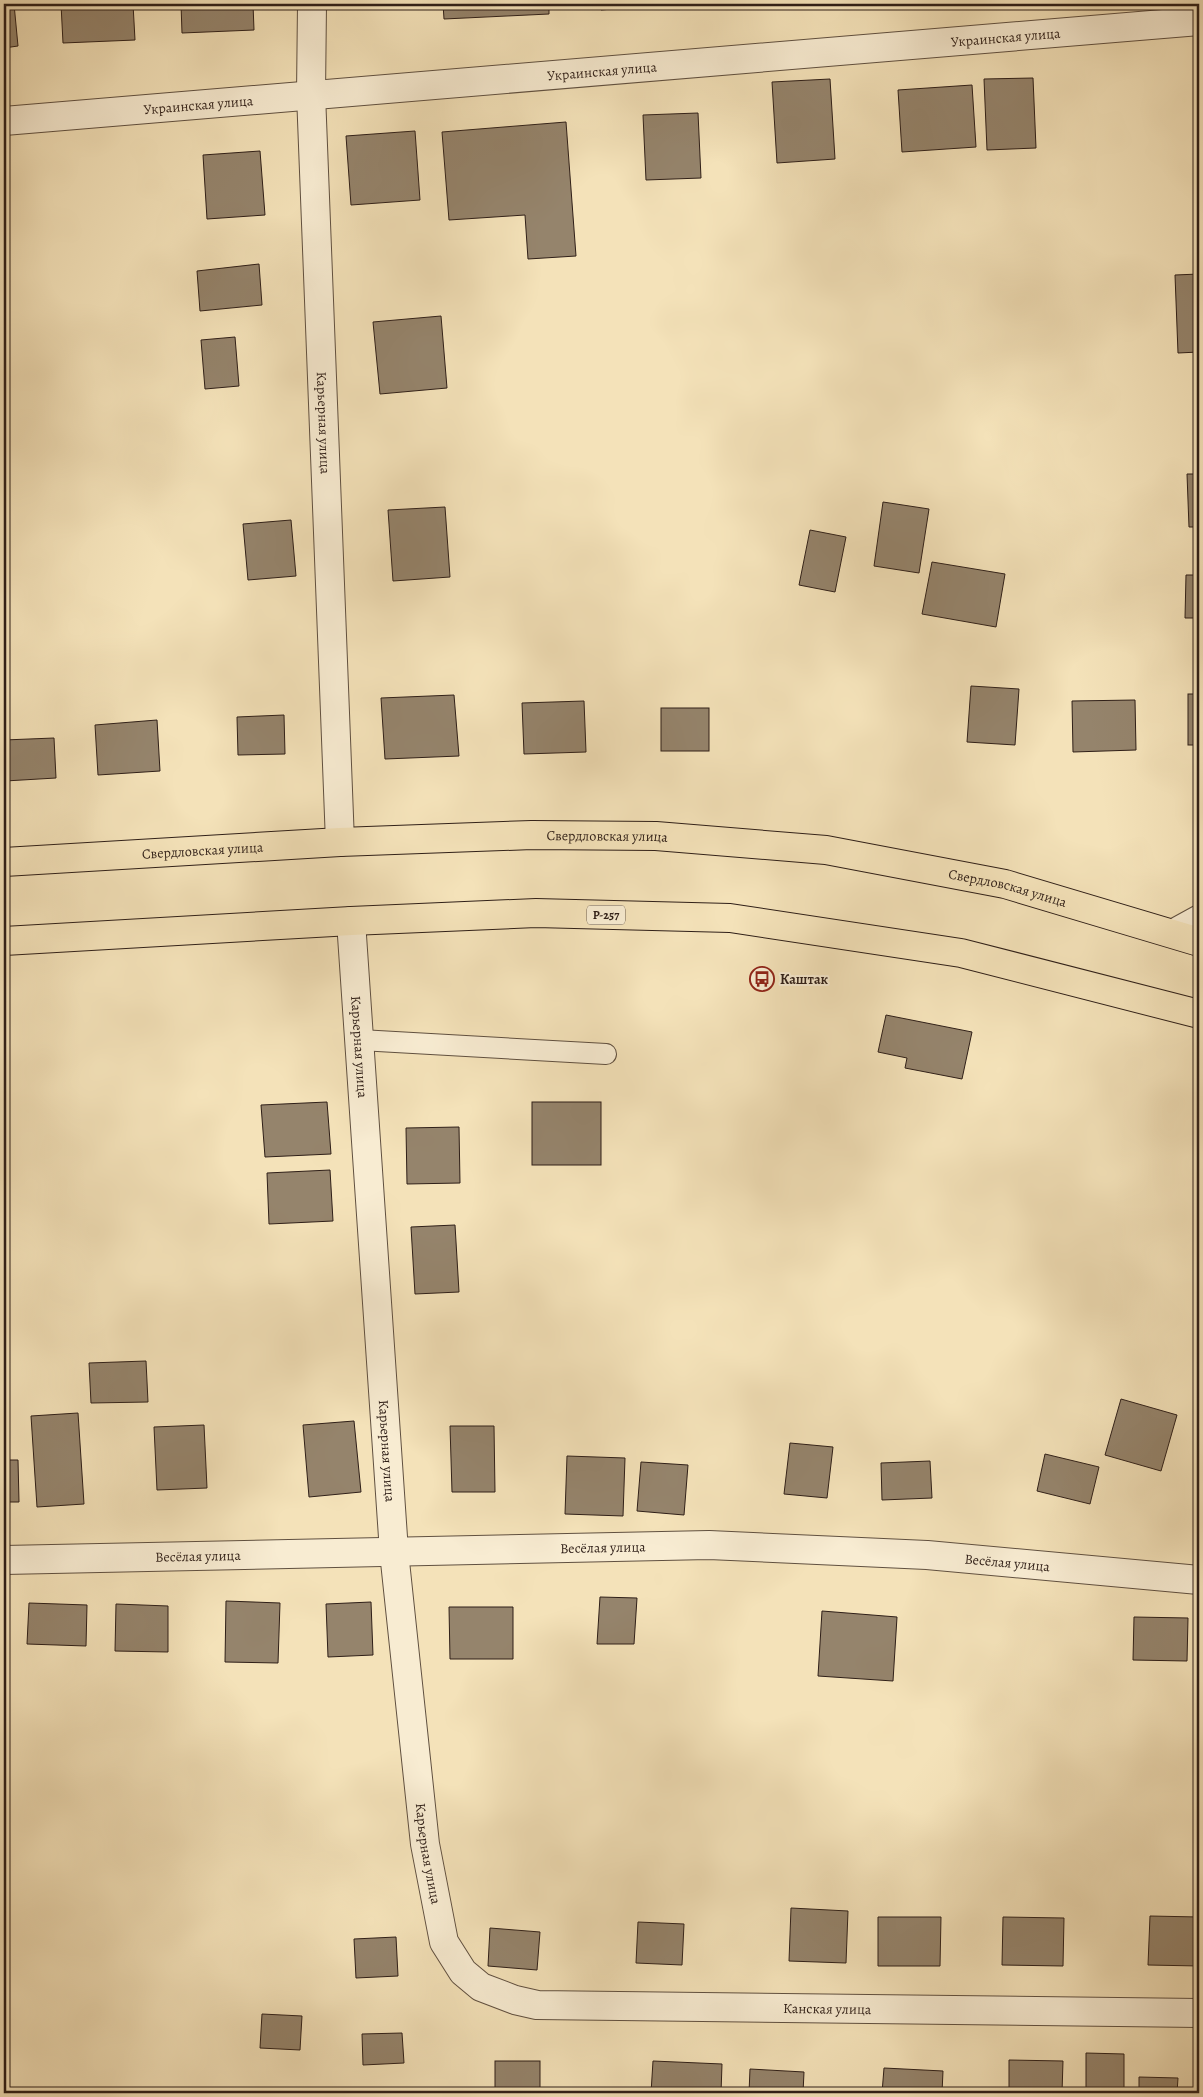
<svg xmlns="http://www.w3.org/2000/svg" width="1203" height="2097" font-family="Alegreya,serif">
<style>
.building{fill:#95846c;stroke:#2f1f18}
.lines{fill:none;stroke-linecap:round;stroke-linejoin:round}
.service-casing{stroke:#605040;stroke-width:22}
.minor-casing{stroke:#605040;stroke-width:30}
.trunk-casing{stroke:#2f1f18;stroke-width:30}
.service{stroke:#f8ecd2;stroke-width:20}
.minor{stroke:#f8ecd2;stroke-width:28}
.trunk{stroke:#f4e2b9;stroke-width:28}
.labels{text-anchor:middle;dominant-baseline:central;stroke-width:4;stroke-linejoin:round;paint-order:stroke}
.shield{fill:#f8ecd2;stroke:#6b5c50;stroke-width:1}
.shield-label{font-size:12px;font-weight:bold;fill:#2f1f18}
.street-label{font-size:14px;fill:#2f1f18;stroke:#f8ecd2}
.poi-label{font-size:14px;font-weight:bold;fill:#2f1f18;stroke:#f8ecd2;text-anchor:start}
</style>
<rect width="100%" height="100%" fill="#f4e2b9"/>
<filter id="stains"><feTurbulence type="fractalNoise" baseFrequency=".004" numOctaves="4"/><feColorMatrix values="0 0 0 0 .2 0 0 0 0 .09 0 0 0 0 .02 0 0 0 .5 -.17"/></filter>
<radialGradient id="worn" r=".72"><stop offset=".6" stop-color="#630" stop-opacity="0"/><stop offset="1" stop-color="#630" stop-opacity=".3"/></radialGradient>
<g class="building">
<polygon points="4,4 14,4 18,46 4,48"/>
<polygon points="61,4 133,4 135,40 63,43"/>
<polygon points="181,4 253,4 254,30 182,33"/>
<polygon points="443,4 549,4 549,14 444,19"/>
<polygon points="601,4 658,4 658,5 601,10"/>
<polygon points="1033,78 1036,148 987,150 984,79"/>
<polygon points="830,79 835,159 777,163 772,82"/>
<polygon points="972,85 976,147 902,152 898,90"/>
<polygon points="698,113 701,178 646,180 643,115"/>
<polygon points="566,122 576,256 528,259 525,215 449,220 442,132"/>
<polygon points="415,131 420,200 351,205 346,136"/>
<polygon points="260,151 265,215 207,219 203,155"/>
<polygon points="259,264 262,305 200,311 197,271"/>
<polygon points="1199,274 1199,352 1178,353 1175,275"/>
<polygon points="441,316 447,388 380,394 373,322"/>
<polygon points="235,337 239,386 205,389 201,340"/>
<polygon points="1187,474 1199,474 1199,527 1189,527"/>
<polygon points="883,502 929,509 919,573 874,566"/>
<polygon points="445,507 450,577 393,581 388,510"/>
<polygon points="291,520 296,576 248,580 243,524"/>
<polygon points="810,530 846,537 835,592 799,585"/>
<polygon points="932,562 1005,574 996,627 922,614"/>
<polygon points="1186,575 1199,575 1199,618 1185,618"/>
<polygon points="971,686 1019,689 1015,745 967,742"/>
<rect x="1188" y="694" width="11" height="51"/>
<polygon points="454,695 459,756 385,759 381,698"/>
<polygon points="1135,700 1136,750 1073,752 1072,701"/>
<polygon points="584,701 586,752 524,754 522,703"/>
<rect x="661" y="708" width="48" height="43"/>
<polygon points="284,715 285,754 238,755 237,717"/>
<polygon points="157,720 160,771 98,775 95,725"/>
<polygon points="54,738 56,778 5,781 4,740"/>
<polygon points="886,1015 972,1032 962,1079 905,1068 907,1058 878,1052"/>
<polygon points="327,1102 331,1154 265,1157 261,1105"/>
<rect x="532" y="1102" width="69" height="63"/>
<polygon points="459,1127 460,1183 407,1184 406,1128"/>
<polygon points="330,1170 333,1221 269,1224 267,1173"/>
<polygon points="455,1225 459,1292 415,1294 411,1227"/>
<polygon points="146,1361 148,1402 91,1403 89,1363"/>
<polygon points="1121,1399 1177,1415 1161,1471 1105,1455"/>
<polygon points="78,1413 84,1504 37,1507 31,1416"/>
<polygon points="354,1421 361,1492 309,1497 303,1425"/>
<polygon points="204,1425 207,1488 157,1490 154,1427"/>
<polygon points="450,1426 494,1426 495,1492 452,1492"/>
<polygon points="790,1443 833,1447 827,1498 784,1494"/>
<polygon points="1045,1454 1099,1467 1090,1504 1037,1491"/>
<polygon points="567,1456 625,1458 623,1516 565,1514"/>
<polygon points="4,1460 18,1460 19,1502 4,1502"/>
<polygon points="930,1461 932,1498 882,1500 881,1463"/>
<polygon points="641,1462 688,1465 684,1515 637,1511"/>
<polygon points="600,1597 637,1598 634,1644 597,1644"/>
<polygon points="226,1601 280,1603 278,1663 225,1662"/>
<polygon points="371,1602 373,1655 328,1657 326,1604"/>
<polygon points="29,1603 87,1605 86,1646 27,1644"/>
<polygon points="116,1604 168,1606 168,1652 115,1651"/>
<polygon points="449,1607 513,1607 513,1659 450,1659"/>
<polygon points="822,1611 897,1617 893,1681 818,1676"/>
<polygon points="1134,1617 1188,1618 1187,1661 1133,1660"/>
<polygon points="791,1908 848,1911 846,1963 789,1961"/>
<polygon points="1150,1916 1199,1917 1199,1966 1148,1965"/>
<polygon points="878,1917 941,1917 940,1966 878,1966"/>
<polygon points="1003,1917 1064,1918 1063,1966 1002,1965"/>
<polygon points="638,1922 684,1924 682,1965 636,1963"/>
<polygon points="490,1928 540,1932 537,1970 488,1966"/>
<polygon points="396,1937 398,1976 356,1978 354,1939"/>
<polygon points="262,2014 302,2016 300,2050 260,2048"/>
<polygon points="402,2033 404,2063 363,2065 362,2034"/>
<polygon points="1086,2053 1124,2054 1124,2093 1086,2093"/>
<polygon points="1009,2060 1063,2061 1062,2093 1009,2093"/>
<rect x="495" y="2061" width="45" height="32"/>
<polygon points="653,2061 722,2064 721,2093 651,2093"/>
<polygon points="884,2068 943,2071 942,2093 882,2093"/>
<polygon points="750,2069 804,2072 803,2093 749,2093"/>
<polygon points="1139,2077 1178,2078 1177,2093 1139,2093"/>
</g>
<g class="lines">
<defs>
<g id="service">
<polyline points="1168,932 1199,915"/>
<polyline points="360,1040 606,1054"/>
</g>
<g id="minor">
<path id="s1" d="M312,4L311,94L340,842"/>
<path id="s2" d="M4,121L1199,21"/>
<path id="s3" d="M351,921L394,1552L425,1844L444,1942L463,1972L481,1987L515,2000L537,2005L1199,2013"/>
<path id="s4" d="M4,1560L709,1545L927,1555L1199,1580"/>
</g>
<g id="trunk">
<path id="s5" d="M4,862L340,842L532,835L656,836L826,850L1005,884L1199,942"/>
<polyline points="4,941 351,921 536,913 730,918 961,953 1199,1014"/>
</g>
</defs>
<use href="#service" class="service-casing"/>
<use href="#minor" class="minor-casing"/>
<use href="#trunk" class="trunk-casing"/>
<use href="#service" class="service"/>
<use href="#minor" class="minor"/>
<use href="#trunk" class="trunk"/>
</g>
<defs>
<symbol id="bus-ring" viewBox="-11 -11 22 22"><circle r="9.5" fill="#f8ecd2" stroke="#8f2418" stroke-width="1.5"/><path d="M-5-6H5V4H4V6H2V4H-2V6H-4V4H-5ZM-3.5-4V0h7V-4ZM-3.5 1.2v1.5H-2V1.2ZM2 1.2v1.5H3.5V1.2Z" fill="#8f2418"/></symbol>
</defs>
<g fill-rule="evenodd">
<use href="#bus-ring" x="748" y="965" width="28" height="28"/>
</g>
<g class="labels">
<rect class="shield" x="587" y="905.5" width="38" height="19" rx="4"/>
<g class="shield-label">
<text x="606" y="915">Р-257</text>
</g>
<g class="street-label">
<text stroke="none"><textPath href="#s2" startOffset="1005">Украинская улица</textPath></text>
<text stroke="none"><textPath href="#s2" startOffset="600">Украинская улица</textPath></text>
<text stroke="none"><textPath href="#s2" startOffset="195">Украинская улица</textPath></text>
<text stroke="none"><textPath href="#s1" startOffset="419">Карьерная улица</textPath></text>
<text stroke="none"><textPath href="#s5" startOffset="604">Свердловская улица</textPath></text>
<text stroke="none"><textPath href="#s5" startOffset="199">Свердловская улица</textPath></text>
<text stroke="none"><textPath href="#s5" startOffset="1009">Свердловская улица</textPath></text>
<text stroke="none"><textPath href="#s3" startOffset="126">Карьерная улица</textPath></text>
<text stroke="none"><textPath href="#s3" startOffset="531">Карьерная улица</textPath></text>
<text stroke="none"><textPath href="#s4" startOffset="599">Весёлая улица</textPath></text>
<text stroke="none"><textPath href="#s4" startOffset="194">Весёлая улица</textPath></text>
<text stroke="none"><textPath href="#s4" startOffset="1004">Весёлая улица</textPath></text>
<text stroke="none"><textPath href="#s3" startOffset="936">Карьерная улица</textPath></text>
<text stroke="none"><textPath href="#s3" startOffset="1434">Канская улица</textPath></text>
</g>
<g class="poi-label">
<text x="780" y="979">Каштак</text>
</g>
</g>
<rect width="1203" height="2097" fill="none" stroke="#f4e2b9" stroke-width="20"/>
<rect x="5" y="5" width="1193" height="2087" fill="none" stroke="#2f1f18" stroke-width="2.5"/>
<rect x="10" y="10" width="1183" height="2077" fill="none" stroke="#2f1f18"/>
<rect width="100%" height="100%" filter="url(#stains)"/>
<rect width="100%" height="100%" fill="url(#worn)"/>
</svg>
